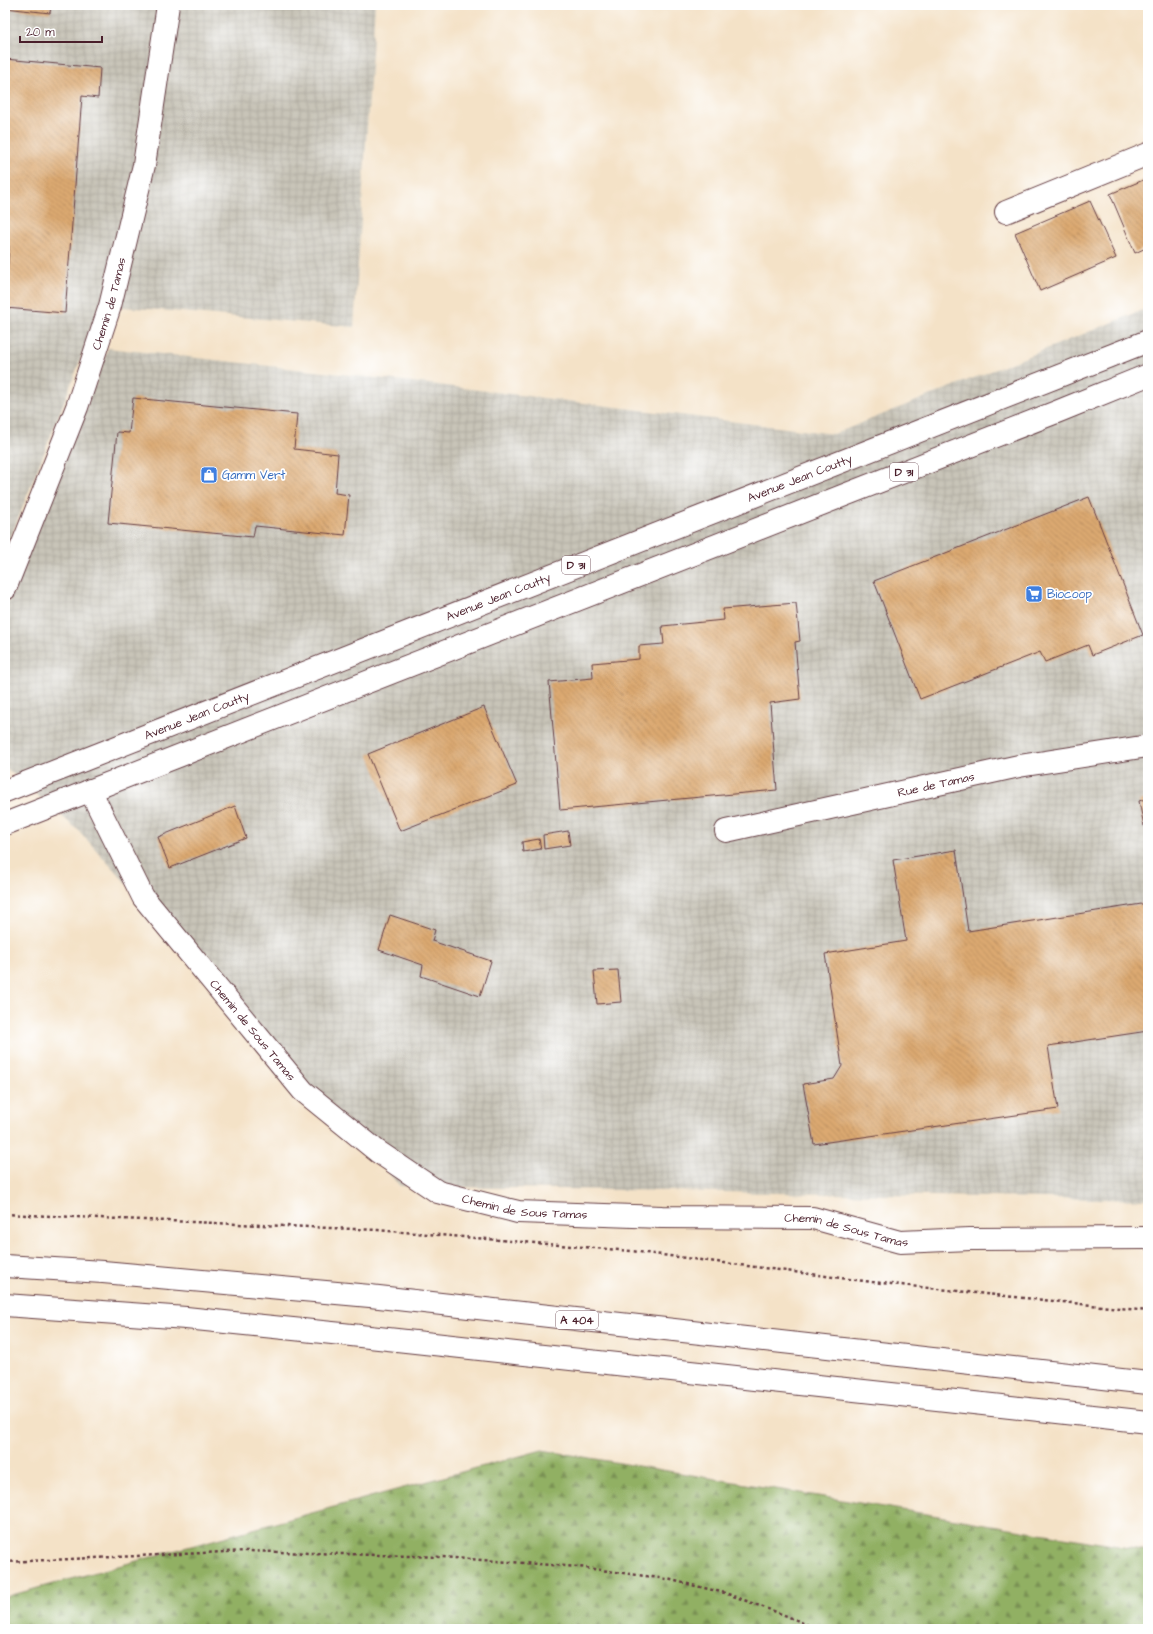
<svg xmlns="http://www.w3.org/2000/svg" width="1153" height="1634" font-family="'Architects Daughter',sans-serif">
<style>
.industrial{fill:url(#industrial-grid)}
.forest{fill:url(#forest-firs);stroke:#6e6847}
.building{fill:url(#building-back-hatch)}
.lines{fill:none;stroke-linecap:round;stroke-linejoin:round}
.minor-casing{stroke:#643c42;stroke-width:24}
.major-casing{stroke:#643c42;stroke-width:24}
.highway-casing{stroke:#643c42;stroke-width:24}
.path{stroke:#643c42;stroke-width:2.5;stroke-dasharray:3 3;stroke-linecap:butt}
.minor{stroke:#fff;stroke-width:22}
.major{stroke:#fff;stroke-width:22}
.highway{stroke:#fff;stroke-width:22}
.labels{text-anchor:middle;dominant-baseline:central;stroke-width:3.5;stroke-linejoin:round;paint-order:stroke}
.shield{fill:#fff;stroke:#80626b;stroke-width:1}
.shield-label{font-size:11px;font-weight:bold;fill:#4a1f2b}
.street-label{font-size:12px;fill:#4a1f2b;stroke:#fff}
.shop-label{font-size:12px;fill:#366cbe;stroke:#fff;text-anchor:start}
</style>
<defs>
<pattern id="industrial-grid" width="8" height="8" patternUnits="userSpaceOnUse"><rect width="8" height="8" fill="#c8c4b8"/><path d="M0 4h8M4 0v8" fill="none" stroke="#ada89e"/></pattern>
<pattern id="forest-firs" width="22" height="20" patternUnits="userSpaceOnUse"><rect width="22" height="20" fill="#91b063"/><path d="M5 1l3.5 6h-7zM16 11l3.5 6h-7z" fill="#788f52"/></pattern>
<pattern id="building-back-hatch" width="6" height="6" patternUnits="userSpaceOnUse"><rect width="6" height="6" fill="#dba971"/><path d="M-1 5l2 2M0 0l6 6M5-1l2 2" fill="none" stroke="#b4895d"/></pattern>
</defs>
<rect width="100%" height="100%" fill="#fff"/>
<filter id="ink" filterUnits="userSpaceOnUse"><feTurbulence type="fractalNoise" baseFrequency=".025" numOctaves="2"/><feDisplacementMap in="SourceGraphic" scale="8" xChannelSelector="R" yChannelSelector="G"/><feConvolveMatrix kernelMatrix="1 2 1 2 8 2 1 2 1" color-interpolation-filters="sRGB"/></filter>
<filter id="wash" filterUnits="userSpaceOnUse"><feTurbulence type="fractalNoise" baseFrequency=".012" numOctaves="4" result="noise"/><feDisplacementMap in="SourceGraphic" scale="16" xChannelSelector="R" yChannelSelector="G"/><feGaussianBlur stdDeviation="0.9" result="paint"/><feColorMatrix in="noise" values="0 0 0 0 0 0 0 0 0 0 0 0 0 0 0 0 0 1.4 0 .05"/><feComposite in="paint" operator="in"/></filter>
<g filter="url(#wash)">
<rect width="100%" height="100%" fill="#f4e2c7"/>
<g class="industrial">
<polygon points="5,5 375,5 354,327 102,305 5,552"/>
<polygon points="1148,308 1148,1200 400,1186 79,831 5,767 5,608 108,348 430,384 834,434"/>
</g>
<polygon class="forest" points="542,1450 1148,1551 1148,1629 5,1629 5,1597"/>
<g id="blocks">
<g class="building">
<polygon points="5,5 51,5 50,13 5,8"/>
<polygon points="5,59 100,68 98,98 82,96 65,313 5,308 9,246 5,246"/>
<polygon points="1148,178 1148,247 1135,253 1110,194"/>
<polygon points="1090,201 1116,258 1040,291 1015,233"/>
<polygon points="133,398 297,414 294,449 338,454 335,493 349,495 345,535 255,526 253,537 108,523 117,432 129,433"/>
<polygon points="1089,497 1143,635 1092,655 1088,645 1045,662 1040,652 920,699 874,581"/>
<polygon points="796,603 800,641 795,642 800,699 770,703 777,790 560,810 549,682 593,678 592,663 639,659 639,646 664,644 662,626 724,620 723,609"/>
<polygon points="484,707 517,785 400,831 368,754"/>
<polygon points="1148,798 1148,825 1144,826 1139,801"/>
<polygon points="235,806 246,838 170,868 158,837"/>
<polygon points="568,831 570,845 544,849 543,835"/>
<polygon points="539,839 541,849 523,852 522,842"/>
<polygon points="956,850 968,931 1148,903 1148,1031 1048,1046 1058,1109 814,1144 803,1084 834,1079 842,1066 825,954 906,941 893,860"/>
<polygon points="390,915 435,930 432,941 491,961 480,996 421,976 423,965 379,950"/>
<polygon points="618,970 621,1002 597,1004 594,971"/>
</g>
</g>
</g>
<g filter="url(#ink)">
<use href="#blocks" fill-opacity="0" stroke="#643c42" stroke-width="1"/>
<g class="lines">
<defs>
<g id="minor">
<polyline points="1006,212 1148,154"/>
<path id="s1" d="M5,589L77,407L110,306L144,165L168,5"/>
<path id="s2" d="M90,790L143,897L303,1091L377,1151L438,1192L518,1212L662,1217L813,1218L900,1242L970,1239L1148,1238"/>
<path id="s3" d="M726,831L1019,766L1148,746"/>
</g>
<g id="major">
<path id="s4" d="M5,791L1148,341"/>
<polyline points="5,824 1059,411 1148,375"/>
</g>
<g id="highway">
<polyline points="5,1266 103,1272 370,1296 1148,1383"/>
<polyline points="5,1305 186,1318 342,1334 1148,1422"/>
</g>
</defs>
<use href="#minor" class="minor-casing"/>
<use href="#major" class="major-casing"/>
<use href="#highway" class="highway-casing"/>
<g class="path">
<polyline points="5,1214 378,1230 631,1251 872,1282 1148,1311"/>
<polyline points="5,1562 247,1551 441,1557 579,1567 667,1579 725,1593 787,1616 817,1629"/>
</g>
<use href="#minor" class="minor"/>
<use href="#major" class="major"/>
<use href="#highway" class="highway"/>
</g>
</g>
<defs>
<symbol id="shop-square" viewBox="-11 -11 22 22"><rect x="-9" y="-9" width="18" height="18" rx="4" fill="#3f7fe0" stroke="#fff"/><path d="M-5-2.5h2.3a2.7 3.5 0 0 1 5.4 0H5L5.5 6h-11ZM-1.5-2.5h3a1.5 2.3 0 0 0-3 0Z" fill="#fff"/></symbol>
<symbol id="supermarket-square" viewBox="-11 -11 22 22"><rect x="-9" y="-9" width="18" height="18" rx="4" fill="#3f7fe0" stroke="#fff"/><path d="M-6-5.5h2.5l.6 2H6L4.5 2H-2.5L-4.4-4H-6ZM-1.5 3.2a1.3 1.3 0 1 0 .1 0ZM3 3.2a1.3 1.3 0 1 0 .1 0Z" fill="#fff"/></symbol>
</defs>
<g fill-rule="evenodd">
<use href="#shop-square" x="199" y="465" width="20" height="20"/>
<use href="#supermarket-square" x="1024" y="584" width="20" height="20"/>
</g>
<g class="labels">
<g class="shield">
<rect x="890" y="463" width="28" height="18" rx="3"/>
<rect x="562" y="556" width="28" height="18" rx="3"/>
<rect x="556" y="1311" width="42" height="18" rx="3"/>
</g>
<g class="shield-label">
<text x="904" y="472">D 31</text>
<text x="576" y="565">D 31</text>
<text x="577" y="1320">A 404</text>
</g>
<g class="street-label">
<text stroke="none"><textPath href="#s1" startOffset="304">Chemin de Tamas</textPath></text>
<text stroke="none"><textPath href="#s4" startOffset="854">Avenue Jean Coutty</textPath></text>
<text stroke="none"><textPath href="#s4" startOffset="530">Avenue Jean Coutty</textPath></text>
<text stroke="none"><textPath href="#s4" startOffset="206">Avenue Jean Coutty</textPath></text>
<text stroke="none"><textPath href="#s3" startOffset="215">Rue de Tamas</textPath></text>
<text stroke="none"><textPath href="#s2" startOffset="292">Chemin de Sous Tamas</textPath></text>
<text stroke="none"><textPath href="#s2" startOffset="628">Chemin de Sous Tamas</textPath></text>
<text stroke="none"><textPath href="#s2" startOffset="952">Chemin de Sous Tamas</textPath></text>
</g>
<g class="shop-label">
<text x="222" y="475">Gamm Vert</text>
<text x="1047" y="594">Biocoop</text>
</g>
</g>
<rect width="1153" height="1634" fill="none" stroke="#fff" stroke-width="20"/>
<path d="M20 36v6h82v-6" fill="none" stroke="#4a1f2b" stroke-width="2"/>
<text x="26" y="36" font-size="12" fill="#4a1f2b" stroke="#ffffff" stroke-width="3" paint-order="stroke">20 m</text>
</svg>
